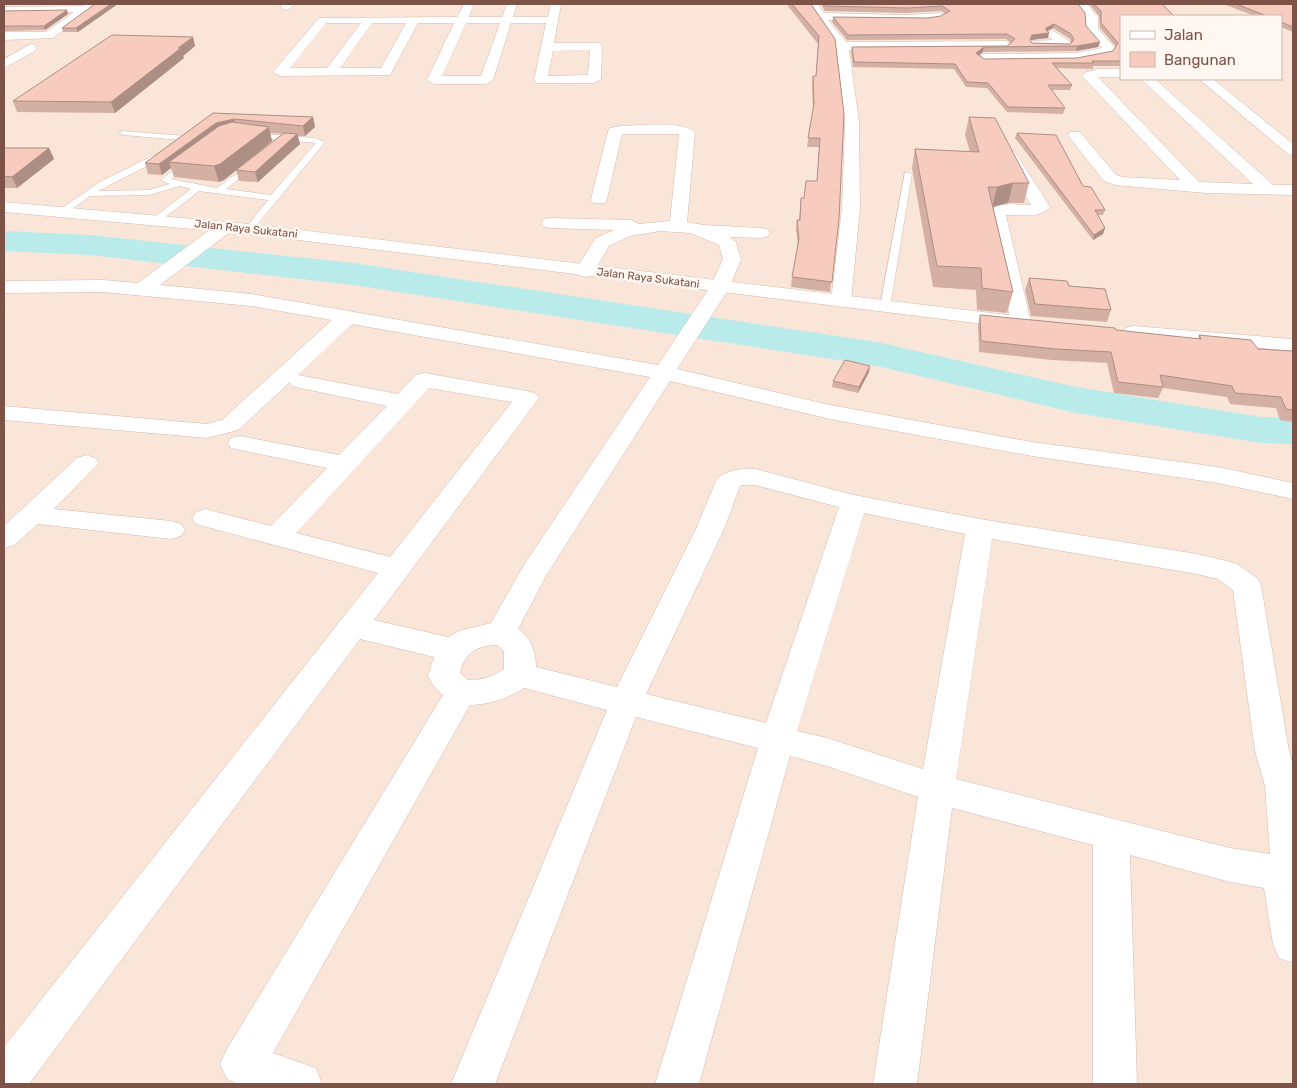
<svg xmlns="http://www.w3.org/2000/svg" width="1297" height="1088" font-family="Rubik,sans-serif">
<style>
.residential{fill:#f9e6d9;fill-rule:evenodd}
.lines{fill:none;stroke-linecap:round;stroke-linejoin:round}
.river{fill:#baebeb;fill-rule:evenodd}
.lane-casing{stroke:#d5baaf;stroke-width:1}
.street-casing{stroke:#d5baaf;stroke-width:1}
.secondary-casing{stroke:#dbbbae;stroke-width:1}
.lane{fill:#fff;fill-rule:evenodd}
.street{fill:#fff;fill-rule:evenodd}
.secondary{fill:#fff;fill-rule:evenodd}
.wall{fill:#d4afa3;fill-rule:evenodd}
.shaded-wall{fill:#ad8e84}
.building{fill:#f7cbbd;stroke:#ad8e84;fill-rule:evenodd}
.labels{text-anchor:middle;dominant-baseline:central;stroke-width:5;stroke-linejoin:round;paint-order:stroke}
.far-street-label{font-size:11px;fill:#7d5348;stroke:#fff7f1}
</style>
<rect width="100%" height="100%" fill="#fef3e9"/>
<path class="residential" d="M4,4H1293V1084H4ZM1121,16H1281V79H1121Z"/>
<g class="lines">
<polygon class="river" points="4,231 90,235 353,263 877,342 1076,387 1261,417 1293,418 1293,444 1261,443 1076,413 877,366 353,285 90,255 4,251"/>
<defs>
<g id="lane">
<polygon points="121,131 187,136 191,138 180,149 98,191 149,190 170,184 161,180 187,160 191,162 190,164 171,179 217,188 252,162 256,164 255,166 226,189 271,195 316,143 254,137 251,137 251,133 315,138 325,142 252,231 249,232 245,229 268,200 199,191 159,222 153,222 153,218 191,189 180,186 149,195 90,196 65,214 59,214 59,210 100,182 174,145 181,140 124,135 120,133"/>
<polygon points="905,172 912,174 890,307 885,310 880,307"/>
</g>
<g id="street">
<polygon points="86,4 98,4 53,38 4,40 4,32 46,32 74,12 4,13 4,7 83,6"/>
<polygon points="283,4 294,4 290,9 286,10 280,7"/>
<path d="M464,4H472L473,6L469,17H502L507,4H517L513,17H548L551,4H561L554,43H600L602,46L601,79L594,83H536L534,80L546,23H511L493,80L486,84H434L427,80L454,23H418L390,75L280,76L273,72L319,18L457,17ZM326,23H361L327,68H290ZM372,23H406L381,68H340ZM466,23H500L481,76H442ZM590,50L588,75L548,76L553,51Z"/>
<path d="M808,4H818L824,13L906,15L941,13L947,16C937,26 847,20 828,20L846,42L1006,41L1012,45L1006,49L849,50L859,122L860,208L851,301L848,305L841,307L834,305L831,301L842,208L845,122L836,46Z"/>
<polygon points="1076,4 1087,4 1098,17 1098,29 1115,48 1111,54 1076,61 983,62 977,58 983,54 1076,53 1102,48 1086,30 1086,17"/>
<polygon points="1052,30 1069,41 1071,44 1069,47 1032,47 1030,44 1032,41 1053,40 1046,34"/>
<polygon points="31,44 35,45 37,48 35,51 4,68 4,59"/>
<polygon points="1098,69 1121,69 1121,77 1098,77 1199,182 1253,184 1141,79 1155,79 1273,185 1293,185 1293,195 1206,193 1115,185 1104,181 1070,138 1068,135 1070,132 1080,132 1116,175 1123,177 1180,180 1082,76 1084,73"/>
<polygon points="1199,79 1213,79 1293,144 1293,156 1288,154"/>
<path d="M620,126C636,126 686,120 695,133L687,222L703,225L761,228L767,229L770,233L767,237L761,238L730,237L736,242L741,259L730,287L677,369L830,405L1032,442L1218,467L1293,483V499L1218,483L1032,456L830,419L670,381L547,574L518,629C531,638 536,651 536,667L617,687L696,529L716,481C725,469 741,469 755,469L854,495L980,519L1197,554L1227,561L1237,564L1257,578L1261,585L1289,751L1293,765V963L1279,958L1273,944L1264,888L1230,882L1130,855L1137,1084H1093V845L952,808L917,1084H873L918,797L827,766L790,756L699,1084H655L758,748L636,717L495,1084H451L607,710L524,688C507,699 490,704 470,705L273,1053L316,1068L322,1084H238L227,1079L220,1064L227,1049L443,695L433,685L428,676L434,657L360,639L29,1084H4V1047L378,573L196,524L192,518L196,512L205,509L271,526L327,468L231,448L228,443L231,438L240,436L339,455L387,406L300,388L292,386L290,382L238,430L207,438L4,420V406L207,424L222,420L332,320L251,306L103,292L4,293V281L103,280L138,283L219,223L225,222L231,223L234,227L231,231L160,285L251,294L658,365L710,287L723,259L719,245L690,233L660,231L630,236L609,246L592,275L585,277L578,275L575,271L593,242L596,238L614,230L550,228L544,227L541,223L544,219L550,218L631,220L639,224L670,221L679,134H622L607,199L605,203H593L591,199L608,131L610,128ZM352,324L650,377L524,565L491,623L459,631L448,637L374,620L539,398L535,393L527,391L424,373L416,375L398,394L298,375ZM429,388L512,402L390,557L296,533ZM742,485H755L839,507L766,723L646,694L724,529L740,486ZM864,513L965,534L923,769L827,738L797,731ZM992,539L1197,574L1218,579L1233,590L1255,751L1265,786L1270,854L1230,848L956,779ZM497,645L504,651V669C492,677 483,680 468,680L460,673C464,653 478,645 497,645Z"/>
<path d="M1010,150L1015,152L1050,207C1041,219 1019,214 1006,215L1031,323L1028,327L1021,329L1014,327L1011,323L988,213C997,201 1018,205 1031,205L1002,155L1005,152Z"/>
<polygon points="86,455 95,458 99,463 54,509 171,521 181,524 185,530 181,536 171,539 38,524 14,545 4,548 4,526 77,458"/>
</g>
<g id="secondary">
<polygon points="4,202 249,224 1016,316 1023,318 1026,322 1023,326 1016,328 249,234 4,212"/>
<polygon points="1133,326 1293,339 1293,351 1126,336 1123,332 1126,328"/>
</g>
</defs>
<use href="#lane" class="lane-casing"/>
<use href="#street" class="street-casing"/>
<use href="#secondary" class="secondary-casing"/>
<use href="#lane" class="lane"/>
<use href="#street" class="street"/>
<use href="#secondary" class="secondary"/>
</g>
<g class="wall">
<polygon points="4,4 59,4 4,5 4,6"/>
<polygon points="95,4 78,32 63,32 62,28"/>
<polygon points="788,4 811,4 835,39 839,219 830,292 791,287 792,277 798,246 796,229 797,220 799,220 801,198 804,198 817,181 819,147 807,147 813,110 812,84 813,76 816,76 818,44 788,6"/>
<path d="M822,4H1078L1086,26L1098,47L1076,51L983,52L979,55L984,59L1077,58L1113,51L1116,47L1100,28L1099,16L1089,4H1162L1121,16V66H1093V69L1057,68L1072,85L1070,90H1052L1065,108L1063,114L1007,112L987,88L966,87L954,69L853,67L851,52L852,47L1007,46L1011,43L1006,39L847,40L832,22L833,17L928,18L941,16L945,13L941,11L906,13L825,11L822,6ZM1053,28L1070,39L1071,43L1070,44L1032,43L1030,41V40L1048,38L1047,31Z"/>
<polygon points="1223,4 1293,4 1293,32 1281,27 1281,16 1255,16"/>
<polygon points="4,11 68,14 45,30 4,31"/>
<polygon points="193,37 195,46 183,56 184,58 115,113 17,112 13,101"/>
<polygon points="213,113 313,117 315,127 305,136 298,136 300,144 258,182 239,181 236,170 283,134 270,133 272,141 224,180 219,182 174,177 171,168 162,175 148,174 145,163"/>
<polygon points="969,117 1029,183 1024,203 1008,203 993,207 1013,292 1007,313 977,310 976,290 933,287 912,168 915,149 970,152 965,135"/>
<polygon points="1017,133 1105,210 1103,215 1098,215 1105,228 1103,234 1093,240 1015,138"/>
<polygon points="4,148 49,148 54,159 17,188 4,188"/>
<polygon points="1029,278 1069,286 1111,310 1107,322 1031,316 1025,290"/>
<polygon points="980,315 1198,339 1199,335 1258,349 1293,351 1293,422 1280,420 1276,408 1230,404 1227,397 1163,388 1158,398 1114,393 1107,363 1052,360 979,352 978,326"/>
<polygon points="869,372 858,393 832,387 833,381"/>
</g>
<g class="shaded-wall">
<polygon points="111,4 118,4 78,32 76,28"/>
<polygon points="67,10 68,14 45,30 44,26"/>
<polygon points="1054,24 1053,28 1045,32 1046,28"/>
<polygon points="1049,33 1048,38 1030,40 1028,45 1032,35"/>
<polygon points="193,37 195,46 183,56 184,58 115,113 111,102"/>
<polygon points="1100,42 1098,47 1076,51 1077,46"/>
<polygon points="984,47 983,52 975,59 976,53"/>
<polygon points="313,117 315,127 305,136 303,126"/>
<polygon points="234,119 236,129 169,162 171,168 162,175 159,164 216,123"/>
<polygon points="269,127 272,141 224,180 219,182 214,166"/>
<polygon points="297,134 300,144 258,182 255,172"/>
<polygon points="49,148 54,159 17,188 12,177"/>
<polygon points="1013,183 1008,203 992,207 997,187"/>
<polygon points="1105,228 1103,234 1093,240 1094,235"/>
<polygon points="870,366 869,372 858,393 859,387"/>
</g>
<g class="building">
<polygon points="95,4 111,4 76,28 62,28"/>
<polygon points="792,4 811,4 835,39 844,114 839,219 832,282 792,277 799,239 797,220 800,220 801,198 804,198 806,181 817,181 820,138 808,138 814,104 813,76 816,76 819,36"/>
<path d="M824,4H1078L1085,13L1086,26L1100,42L1077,46L984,47L976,53L984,59L1077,58L1113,51L1118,43L1101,23V11L1094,4H1162L1174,16H1121V61H1092L1094,63H1052L1072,85H1048L1065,108L1008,107L988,83L967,82L955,64L854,62L852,47L1007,46L1015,39L1007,34L848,35L833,17L928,18L941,16L950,11L942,6L907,8L826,6ZM1054,24L1071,34L1074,40L1070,44L1032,43L1030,40L1032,35L1049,33L1046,30V28Z"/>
<polygon points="1236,4 1293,4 1293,27 1281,22 1281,16 1267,16"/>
<polygon points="67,10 44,26 4,26 4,11"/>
<polygon points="112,35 193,37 178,48 181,48 111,102 13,101"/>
<polygon points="213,113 313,117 303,126 234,119 216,123 159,164 145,163"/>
<polygon points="969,117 995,118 1029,183 1013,183 997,187 988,187 1013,292 982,288 981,268 937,266 915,149 979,152"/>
<polygon points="232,122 269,127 220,164 214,166 169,162 219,126"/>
<polygon points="284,133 297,134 255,172 236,170"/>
<polygon points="1017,133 1056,135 1083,186 1091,187 1105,210 1095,210 1105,228 1094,235"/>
<polygon points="4,148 49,148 12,177 4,176"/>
<polygon points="1029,278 1067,281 1069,286 1105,289 1111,310 1035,304"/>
<polygon points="980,315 1115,328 1116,330 1201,339 1199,335 1251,340 1258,349 1293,351 1293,410 1286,409 1281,397 1235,393 1232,386 1160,375 1163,387 1118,382 1111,352 1055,349 981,341"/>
<polygon points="845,360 870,366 859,387 833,381"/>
</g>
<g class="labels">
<g class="far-street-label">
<text transform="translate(246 229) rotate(6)">Jalan Raya Sukatani</text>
<text transform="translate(648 278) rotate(7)">Jalan Raya Sukatani</text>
</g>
</g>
<rect width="1297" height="1088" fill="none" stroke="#7d5348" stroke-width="10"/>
<rect x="1120" y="15" width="162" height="65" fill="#fff7f1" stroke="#cbb5ad"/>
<rect x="1130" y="31" width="25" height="8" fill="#ffffff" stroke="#cbb5ad"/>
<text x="1164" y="40" font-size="15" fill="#7d5348">Jalan</text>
<rect x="1130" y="52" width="25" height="15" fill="#f7cbbd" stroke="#cbb5ad"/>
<text x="1164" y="65" font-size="15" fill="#7d5348">Bangunan</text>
</svg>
